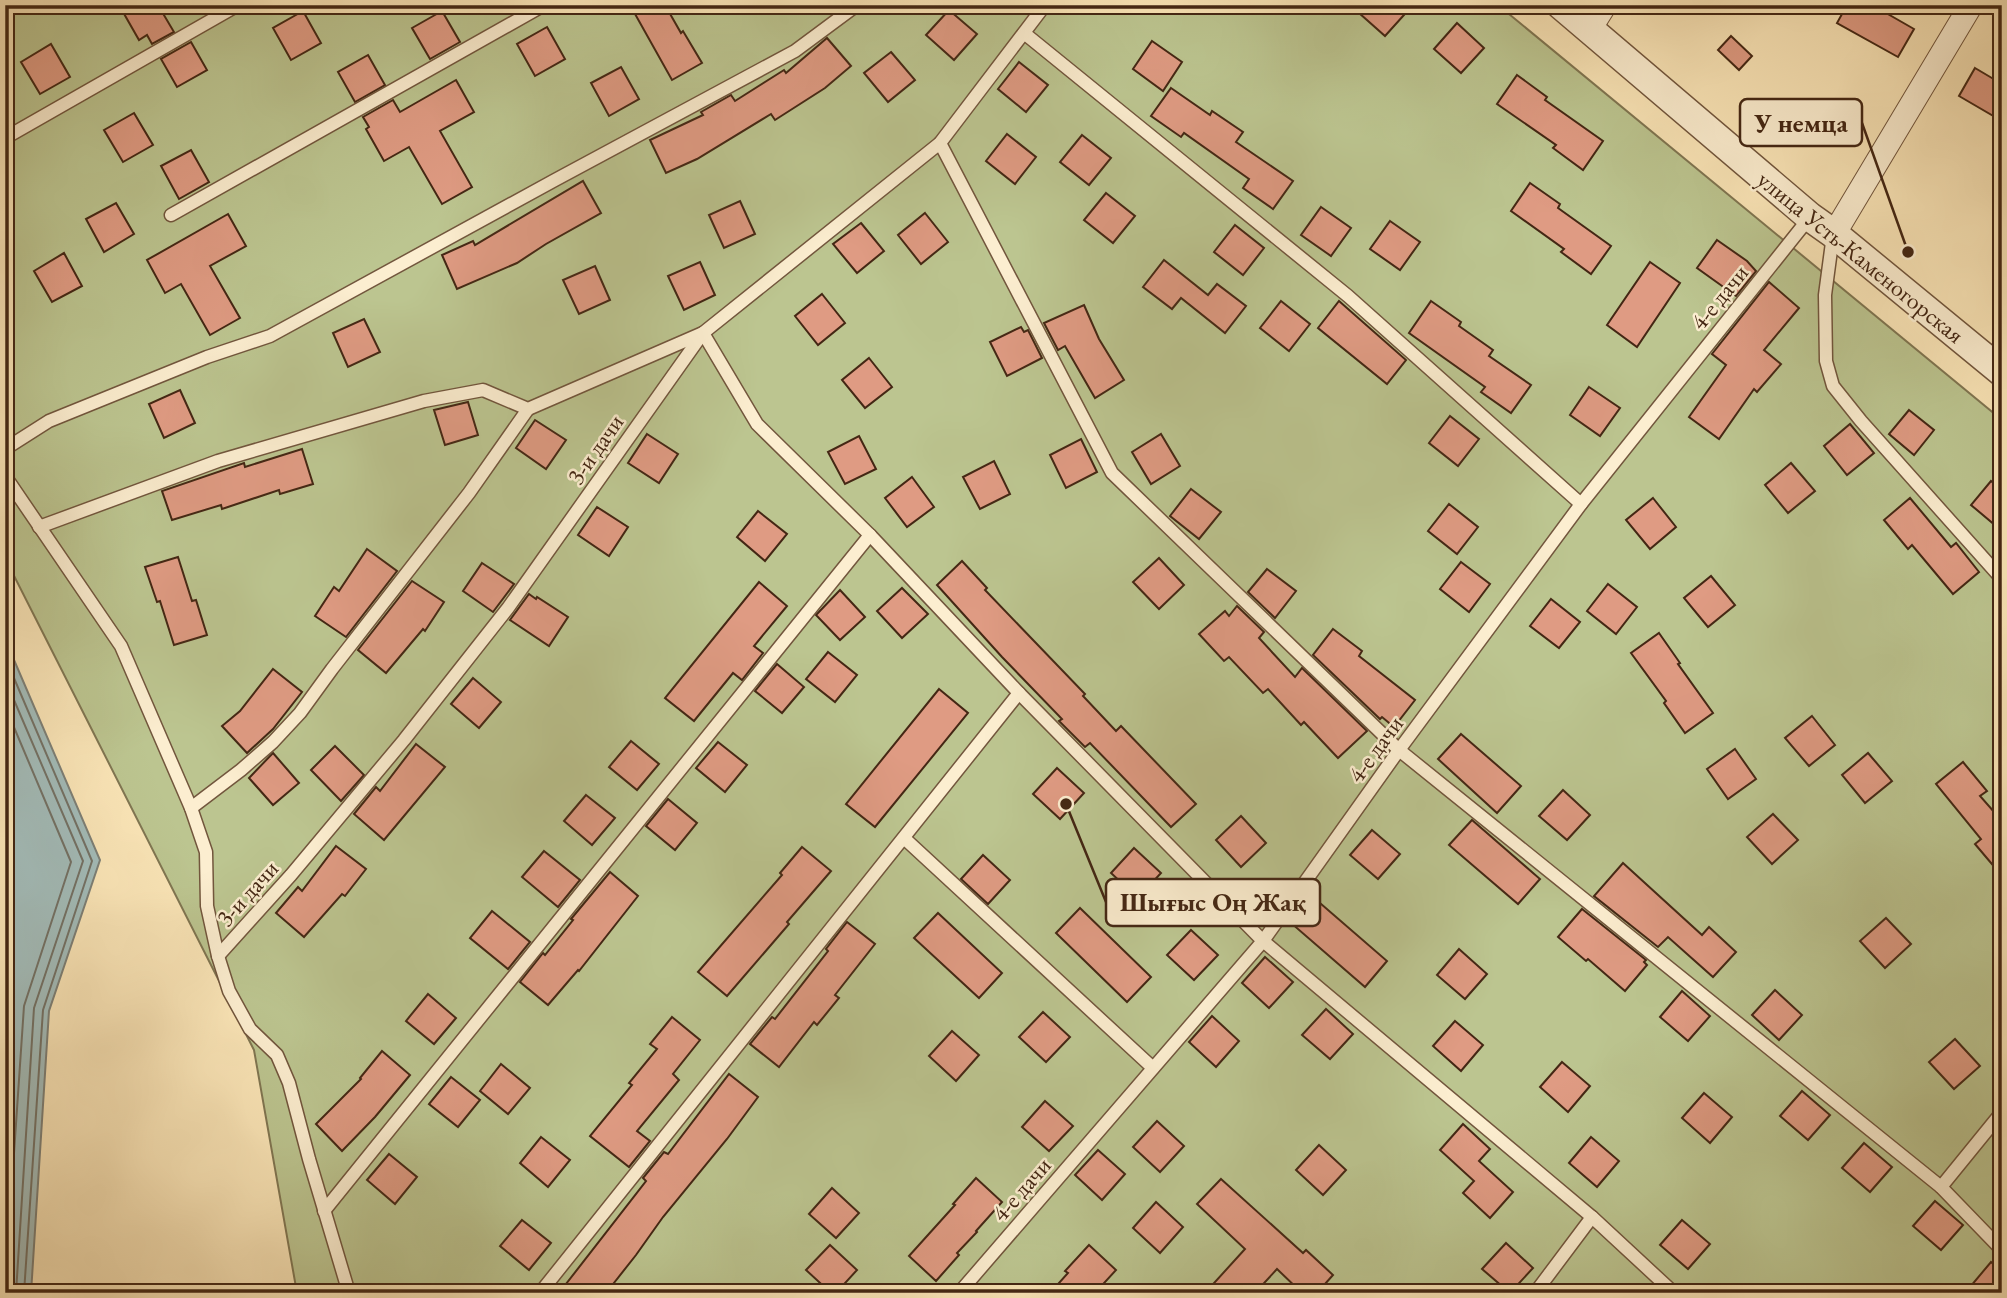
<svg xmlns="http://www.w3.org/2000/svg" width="2007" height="1298" font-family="'EB Garamond',serif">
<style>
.green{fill:#bcc590;stroke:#807652;stroke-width:2}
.water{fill:#a3bcb9;stroke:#7d8077;stroke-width:2}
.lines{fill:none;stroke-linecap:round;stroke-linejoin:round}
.shore{stroke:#747266;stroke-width:2}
.building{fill:#df9b83;stroke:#442714;stroke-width:2}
.service-casing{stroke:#72563d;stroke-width:15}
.minor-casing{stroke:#72563d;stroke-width:25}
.tertiary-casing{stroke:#72563d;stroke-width:31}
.service{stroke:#fceed0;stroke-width:12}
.minor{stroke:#fceed0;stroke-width:23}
.tertiary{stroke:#fceed0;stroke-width:28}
.labels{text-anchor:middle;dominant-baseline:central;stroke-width:5;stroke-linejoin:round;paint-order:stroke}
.street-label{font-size:24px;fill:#442714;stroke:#fceed0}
.leader{fill:none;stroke:#442714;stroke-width:2.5}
.callout-dot{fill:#442714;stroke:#fceed0;stroke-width:2.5}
.callout{fill:#fceed0;stroke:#442714;stroke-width:2.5}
.callout-label{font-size:26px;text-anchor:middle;font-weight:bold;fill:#442714}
</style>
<rect width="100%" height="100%" fill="#fae5b7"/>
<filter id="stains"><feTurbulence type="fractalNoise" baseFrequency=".00286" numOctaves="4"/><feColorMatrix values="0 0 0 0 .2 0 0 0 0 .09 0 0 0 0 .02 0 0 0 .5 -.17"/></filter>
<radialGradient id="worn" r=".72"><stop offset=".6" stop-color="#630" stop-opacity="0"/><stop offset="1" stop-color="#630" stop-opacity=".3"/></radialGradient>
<polygon class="green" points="5,5 1498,5 2002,420 2002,1293 297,1293 254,1050 5,558"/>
<polygon class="water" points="5,639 100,860 49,1011 31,1293 5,1293"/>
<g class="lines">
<g class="shore">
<polyline points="5,657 92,861 43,1010 24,1293"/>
<polyline points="5,679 83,861 34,1008 16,1293"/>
<polyline points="5,706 71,862 24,1006 5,1286"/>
</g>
</g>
<g class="building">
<polygon points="119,5 158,5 174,32 152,44 147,35 139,40"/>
<polygon points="630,5 665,5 681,33 683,31 702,63 672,80"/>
<polygon points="1350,5 1413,5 1385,36"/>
<polygon points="1847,5 1872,5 1914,29 1898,57 1837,23"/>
<polygon points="949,10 977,34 954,60 926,35"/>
<polygon points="303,11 321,43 291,60 273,28"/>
<polygon points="442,11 460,42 430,59 412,28"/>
<polygon points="1457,23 1484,48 1461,73 1434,49"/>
<polygon points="547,27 565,59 535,76 517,44"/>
<polygon points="1731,36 1752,56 1739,70 1718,50"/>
<polygon points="827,38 851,66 825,88 775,120 771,114 697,159 666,173 650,140 703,115 701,112 731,95 735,101 784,70 786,73"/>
<polygon points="1152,41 1182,62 1163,91 1133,69"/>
<polygon points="191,42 207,70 177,87 161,59"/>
<polygon points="51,44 70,77 40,94 21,62"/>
<polygon points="891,52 915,80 888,102 864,73"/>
<polygon points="368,55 385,85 355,102 338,72"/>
<polygon points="1019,62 1048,85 1026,112 998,89"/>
<polygon points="621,67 639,99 609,116 591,83"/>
<polygon points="1975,68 2002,84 2002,121 1959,96"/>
<polygon points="1517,75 1547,97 1545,100 1603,141 1583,170 1553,148 1556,145 1497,104"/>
<polygon points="456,80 474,112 440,131 472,187 442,204 409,147 384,161 366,129 369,127 363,117 393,100 400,112"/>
<polygon points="1171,88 1210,115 1212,111 1243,132 1236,142 1293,181 1273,209 1243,188 1249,179 1184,133 1181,137 1151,116"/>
<polygon points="134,113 153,145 123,162 104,130"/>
<polygon points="1007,134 1036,157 1015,184 986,161"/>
<polygon points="1082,135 1111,158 1089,185 1060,162"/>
<polygon points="191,150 209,182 179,199 161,166"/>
<polygon points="583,181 601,213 546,244 517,263 457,289 442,255 473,241 475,245"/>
<polygon points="1530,183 1560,204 1558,208 1611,246 1591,274 1561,252 1564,249 1511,211"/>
<polygon points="1106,193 1135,216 1113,243 1084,220"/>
<polygon points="740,201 755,234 724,248 709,215"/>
<polygon points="116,203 134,234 104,252 86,219"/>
<polygon points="1321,207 1351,228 1331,256 1301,235"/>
<polygon points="925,213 948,242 921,264 898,235"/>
<polygon points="228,214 246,246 210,266 240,318 210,335 181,284 165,293 147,260"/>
<polygon points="1390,221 1420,242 1400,270 1370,249"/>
<polygon points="861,223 884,251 857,273 833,244"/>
<polygon points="1235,225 1264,248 1243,275 1214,252"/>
<polygon points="1717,240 1747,261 1756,271 1736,296 1697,268"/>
<polygon points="64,253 82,286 52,302 34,271"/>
<polygon points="1164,260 1208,295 1217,284 1246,306 1225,333 1181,298 1172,309 1143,287"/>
<polygon points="700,262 715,295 684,310 668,276"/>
<polygon points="1650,262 1680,283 1637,347 1607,325"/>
<polygon points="595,266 610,300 579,314 563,280"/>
<polygon points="1769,282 1799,308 1764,350 1781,364 1757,392 1754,389 1719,439 1689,417 1726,365 1712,354"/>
<polygon points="822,294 845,323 818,345 795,316"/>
<polygon points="1281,301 1310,324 1289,351 1260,328"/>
<polygon points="1339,301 1406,360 1387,384 1318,328"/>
<polygon points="1431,301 1461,322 1459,326 1493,350 1489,356 1531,385 1511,413 1481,392 1485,387 1409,333"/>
<polygon points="1084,305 1099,339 1124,380 1095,398 1065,346 1058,350 1044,323"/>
<polygon points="364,319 380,352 348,367 333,333"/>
<polygon points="1021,327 1024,332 1028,330 1042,358 1007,376 990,342"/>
<polygon points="869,358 892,387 865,408 842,380"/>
<polygon points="1589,387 1620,408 1600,436 1570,415"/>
<polygon points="180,390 195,423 164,438 149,404"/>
<polygon points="468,402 478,435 445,445 434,410"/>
<polygon points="1909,410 1934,430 1914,455 1889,434"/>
<polygon points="1450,416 1479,439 1458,466 1429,443"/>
<polygon points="535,420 566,440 546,469 516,448"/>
<polygon points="1850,424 1874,453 1847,475 1824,446"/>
<polygon points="647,434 678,454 659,483 628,463"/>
<polygon points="1161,434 1180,466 1151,484 1132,452"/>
<polygon points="859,436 876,469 845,484 828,452"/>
<polygon points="1081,439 1097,472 1066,488 1050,455"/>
<polygon points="302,449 313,484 280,494 279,490 222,509 221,505 172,520 162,491 244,463 245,467"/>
<polygon points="994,461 1010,494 980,509 963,477"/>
<polygon points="1791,463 1815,491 1788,513 1765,485"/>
<polygon points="912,477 934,507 907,527 885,498"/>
<polygon points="1991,481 2002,490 2002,531 1971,505"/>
<polygon points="1191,489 1221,512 1199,539 1170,516"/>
<polygon points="1653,498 1676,527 1650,549 1626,520"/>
<polygon points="1910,498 1951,547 1956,543 1979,572 1953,594 1912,545 1908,549 1884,520"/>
<polygon points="1449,504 1478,527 1457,554 1428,531"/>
<polygon points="597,507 628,527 609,556 578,535"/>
<polygon points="758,511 787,534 765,561 737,537"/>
<polygon points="367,549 397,571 346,637 315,616 334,587 339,591"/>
<polygon points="178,557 192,601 196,600 207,635 174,645 160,601 157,602 145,567"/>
<polygon points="1159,558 1184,585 1159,609 1133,582"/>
<polygon points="962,561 987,588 985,590 1085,694 1083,696 1116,731 1121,726 1196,804 1171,827 1090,743 1085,747 1059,721 1062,719 1002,657 937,585"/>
<polygon points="1461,562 1490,584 1469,612 1440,589"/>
<polygon points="482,563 514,584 493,612 463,591"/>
<polygon points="1267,569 1296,591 1275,618 1248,592"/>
<polygon points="1711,576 1735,605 1708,627 1684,598"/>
<polygon points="412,581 444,602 425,631 423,629 386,673 358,650"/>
<polygon points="759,582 787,606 754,646 763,653 742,680 733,673 694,721 665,698"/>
<polygon points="1608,584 1637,607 1616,634 1587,611"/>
<polygon points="902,588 928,614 902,638 877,611"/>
<polygon points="840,590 865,617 840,640 816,615"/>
<polygon points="529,594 536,599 537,597 568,617 549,646 510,620"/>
<polygon points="1551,599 1580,622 1559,648 1530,626"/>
<polygon points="1237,606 1264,632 1259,638 1295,677 1302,668 1367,731 1338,758 1304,722 1301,725 1268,689 1263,693 1229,657 1224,661 1199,634 1225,611 1229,616"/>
<polygon points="1333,629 1362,651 1359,656 1415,700 1394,727 1382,717 1380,719 1313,655"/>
<polygon points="1659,633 1680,663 1678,664 1713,713 1685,733 1664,703 1666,701 1631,653"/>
<polygon points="828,652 857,675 835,702 806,679"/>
<polygon points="777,664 804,687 782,713 755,691"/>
<polygon points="273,669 302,692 273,729 247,753 222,726 240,711"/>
<polygon points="473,678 501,702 479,728 451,704"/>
<polygon points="939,689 968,713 875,827 846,804"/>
<polygon points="1812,716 1835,745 1809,766 1785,738"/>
<polygon points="1461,734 1521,786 1497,813 1438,759"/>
<polygon points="631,741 659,764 637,790 609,767"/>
<polygon points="718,742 747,765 725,792 696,768"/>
<polygon points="416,744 445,767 384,840 354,814 376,787 380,791"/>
<polygon points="335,746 364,775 341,801 311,770"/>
<polygon points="1735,749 1756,779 1728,799 1707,769"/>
<polygon points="273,753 299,783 273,805 249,778"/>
<polygon points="1868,753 1892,781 1865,803 1842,775"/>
<polygon points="1963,762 1987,791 1980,796 2002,821 2002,876 1975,844 1981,839 1936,784"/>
<polygon points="1057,768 1084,793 1060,819 1033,794"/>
<polygon points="1563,790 1590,815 1567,840 1539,816"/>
<polygon points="586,795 615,818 592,845 564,821"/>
<polygon points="668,799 697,823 675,850 646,826"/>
<polygon points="1773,814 1798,840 1772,864 1747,837"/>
<polygon points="1241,816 1266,843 1241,867 1216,840"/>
<polygon points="1472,820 1540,879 1518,904 1449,845"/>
<polygon points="1372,830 1400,854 1378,879 1350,855"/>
<polygon points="336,846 366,869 345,896 342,894 304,937 276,913 298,887 302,891"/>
<polygon points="802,847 831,871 787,922 789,924 727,996 698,972 782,875 780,873"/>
<polygon points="1134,848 1161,873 1138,898 1111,873"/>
<polygon points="544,851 580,880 558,907 522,877"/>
<polygon points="983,855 1010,880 988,904 961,879"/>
<polygon points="1623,863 1702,935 1709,927 1736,952 1713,977 1668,937 1658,947 1594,896"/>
<polygon points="610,872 638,896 579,971 578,970 548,1005 520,982 543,953 545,955 573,920 571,919"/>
<polygon points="1313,897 1387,961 1365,987 1291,923"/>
<polygon points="1080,908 1151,977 1127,1002 1056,933"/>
<polygon points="1582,909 1646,960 1644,962 1647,965 1625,991 1588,959 1586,961 1558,937"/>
<polygon points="492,911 530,942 508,969 470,938"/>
<polygon points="938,913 1002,973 979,998 914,938"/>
<polygon points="1886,918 1911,944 1885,968 1860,941"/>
<polygon points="847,922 875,944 835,995 839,998 817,1025 814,1022 779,1067 750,1044 772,1017 775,1019 828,951 826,949"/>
<polygon points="1191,930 1218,955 1194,980 1167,955"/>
<polygon points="1459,949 1487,974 1465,999 1437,975"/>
<polygon points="1265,957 1293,982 1269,1008 1242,983"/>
<polygon points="1775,990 1802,1015 1779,1040 1752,1015"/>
<polygon points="1682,991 1710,1016 1688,1041 1660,1017"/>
<polygon points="428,994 456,1018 434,1044 406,1021"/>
<polygon points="1326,1009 1353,1034 1330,1059 1302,1035"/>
<polygon points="1043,1012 1070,1037 1046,1062 1019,1037"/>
<polygon points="1212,1016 1239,1041 1216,1067 1189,1042"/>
<polygon points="672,1017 700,1040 673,1074 679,1080 637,1131 650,1141 629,1167 590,1136 632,1085 629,1083 657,1049 650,1044"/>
<polygon points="1455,1021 1483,1045 1461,1071 1433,1046"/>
<polygon points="952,1031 979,1055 956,1081 929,1056"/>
<polygon points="1955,1039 1980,1066 1954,1089 1929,1062"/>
<polygon points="382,1051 410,1075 375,1117 342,1151 316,1124 361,1079 360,1078"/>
<polygon points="1562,1062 1590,1086 1568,1112 1540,1087"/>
<polygon points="501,1064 530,1088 508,1114 480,1091"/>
<polygon points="729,1074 758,1097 727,1139 663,1217 636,1255 606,1293 559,1293 646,1181 643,1178 664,1152 668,1154"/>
<polygon points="451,1077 480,1100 458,1127 429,1104"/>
<polygon points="1802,1091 1830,1115 1808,1140 1780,1116"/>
<polygon points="1704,1093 1732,1117 1710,1143 1682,1118"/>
<polygon points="1045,1101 1073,1126 1049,1151 1022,1127"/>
<polygon points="1157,1121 1184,1146 1160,1172 1133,1147"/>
<polygon points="1463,1124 1490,1149 1479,1161 1513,1192 1490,1218 1463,1193 1474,1181 1440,1150"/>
<polygon points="541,1137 570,1160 548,1187 520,1163"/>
<polygon points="1591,1137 1619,1161 1597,1187 1569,1163"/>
<polygon points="1864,1143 1892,1167 1870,1192 1842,1168"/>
<polygon points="1319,1145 1346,1170 1323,1195 1296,1170"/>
<polygon points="1098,1150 1125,1174 1102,1200 1075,1175"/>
<polygon points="389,1154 417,1177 395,1204 367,1180"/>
<polygon points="976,1178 1002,1202 976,1231 977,1232 957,1253 959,1255 936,1281 909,1256 955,1205 953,1204"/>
<polygon points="1221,1179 1303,1253 1306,1250 1333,1275 1317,1293 1302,1293 1277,1269 1255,1293 1205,1293 1245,1249 1197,1204"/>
<polygon points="832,1188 859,1213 836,1238 809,1214"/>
<polygon points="1935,1201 1963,1225 1941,1250 1913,1226"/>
<polygon points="1156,1202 1183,1227 1160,1253 1133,1228"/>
<polygon points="522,1220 551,1243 529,1270 500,1246"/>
<polygon points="1682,1220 1710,1244 1688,1269 1660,1245"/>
<polygon points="1506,1243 1533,1268 1510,1293 1482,1269"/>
<polygon points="830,1245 857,1270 836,1293 831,1293 806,1270"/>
<polygon points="1089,1245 1116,1270 1095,1293 1050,1293 1068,1273 1065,1271"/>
<polygon points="1991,1262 2002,1272 2002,1293 1965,1293"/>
</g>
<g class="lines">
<defs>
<g id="service">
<polyline points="1024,33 1348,296 1581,504"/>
<polyline points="5,138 238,5"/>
<polyline points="940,143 1112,473 1399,750 1941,1187 2002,1112"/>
<polyline points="171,215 544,5"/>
<polyline points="1833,235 1825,295 1826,361 1833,386 1861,421 2002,579"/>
<polyline points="5,449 49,421 207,357 270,336 555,180 795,51 857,5"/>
<polyline points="5,476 121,646 191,808 206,852 207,906 218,956 229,991 250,1029 277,1055 289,1083 309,1159 349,1293"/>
<polyline points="39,527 218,461 424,401 483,390 528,409 703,333 757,424 870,535 1019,693 1263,941 1592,1217 1674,1293"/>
<polyline points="191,808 241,770 273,742 300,713 332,669 469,493 528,409"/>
<polyline points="904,838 1153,1068"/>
<polyline points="218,956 291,875 404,740 508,608 703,333 940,143 1045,5"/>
<polyline points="1941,1187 2002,1250"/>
<polyline points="324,1211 870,535"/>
<polyline points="540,1293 1019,693"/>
<polyline points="959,1293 1263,941 1399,750 1581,504 1810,217"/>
<polyline points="1535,1293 1592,1217"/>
</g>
<g id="minor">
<polyline points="1590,29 1605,5"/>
<polyline points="1834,234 1971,5"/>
</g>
<polyline id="tertiary" points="1561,5 1810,217 1834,234 2002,372"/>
</defs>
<use href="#service" class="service-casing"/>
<use href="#minor" class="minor-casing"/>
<use href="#tertiary" class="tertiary-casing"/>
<use href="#service" class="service"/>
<use href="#minor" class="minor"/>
<use href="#tertiary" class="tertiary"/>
</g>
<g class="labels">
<g class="street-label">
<text transform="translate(1861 257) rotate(39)">улица Усть-Каменогорская</text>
<text transform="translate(1719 297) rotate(-51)">4-е дачи</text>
<text transform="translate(595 449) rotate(-55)">3-и дачи</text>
<text transform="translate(1375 749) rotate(-54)">4-е дачи</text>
<text transform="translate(247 893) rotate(-48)">3-и дачи</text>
<text transform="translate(1021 1189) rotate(-49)">4-е дачи</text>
</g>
</g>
<path class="leader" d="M1908 252L1862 123M1066 804L1106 902"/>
<g class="callout-dot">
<circle cx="1908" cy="252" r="7"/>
<circle cx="1066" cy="804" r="7"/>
</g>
<g class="callout">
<rect x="1740" y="99" width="122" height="47" rx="7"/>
<rect x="1106" y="879" width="214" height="47" rx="7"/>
</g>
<g class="callout-label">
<text x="1801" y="132">У немца</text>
<text x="1213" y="911">Шығыс Оң Жақ</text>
</g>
<rect width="2007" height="1298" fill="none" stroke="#fae5b7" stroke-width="28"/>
<rect x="7" y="7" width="1993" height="1284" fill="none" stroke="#442714" stroke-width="3.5"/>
<rect x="14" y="14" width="1979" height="1270" fill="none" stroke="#442714" stroke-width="2"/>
<rect width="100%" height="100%" filter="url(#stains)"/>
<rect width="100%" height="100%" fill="url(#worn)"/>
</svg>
